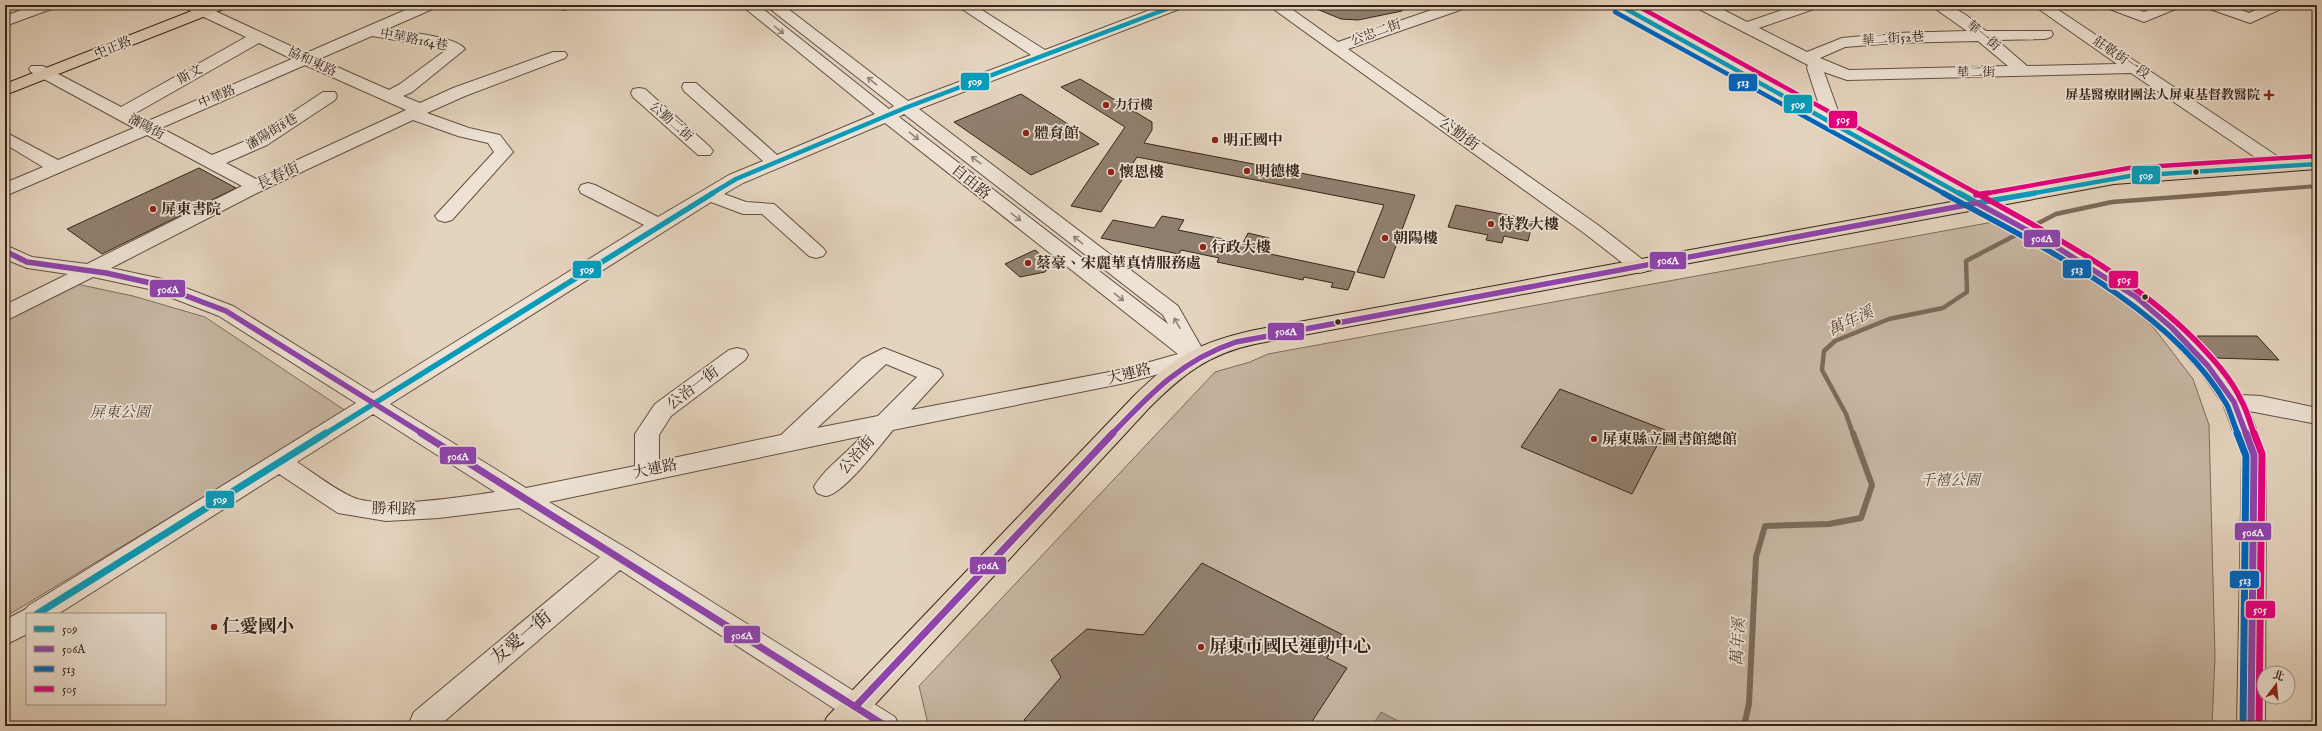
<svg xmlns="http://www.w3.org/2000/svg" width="2322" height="731" font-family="'IM FELL English','Noto Serif TC',serif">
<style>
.green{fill:#c7b5a1;stroke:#7f6c5d}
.water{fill:#a99885;stroke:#7b6a5a}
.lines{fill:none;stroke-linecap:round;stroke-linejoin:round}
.stream-far2{stroke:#7b6a5a;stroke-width:4}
.stream-far1{stroke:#7b6a5a;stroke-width:4.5}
.stream{stroke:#7b6a5a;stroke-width:6}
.building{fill:#917f6e;stroke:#372419}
.minor-casing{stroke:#625042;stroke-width:2}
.major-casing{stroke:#372419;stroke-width:2}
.minor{fill:#ede2d4;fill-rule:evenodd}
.major{fill:#e4d3bd;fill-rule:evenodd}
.bus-1-far2-casing{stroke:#ede2d4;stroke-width:7}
.bus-1-far1-casing{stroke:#ede2d4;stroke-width:8}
.bus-1-casing{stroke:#ede2d4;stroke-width:10}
.bus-2-far1-casing{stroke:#ede2d4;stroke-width:8}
.bus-2-casing{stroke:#ede2d4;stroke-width:10}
.bus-3-far2-casing{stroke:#ede2d4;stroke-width:7}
.bus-3-far1-casing{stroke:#ede2d4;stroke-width:8}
.bus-3-casing{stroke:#ede2d4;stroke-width:10}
.bus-4-far2-casing{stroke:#ede2d4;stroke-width:7}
.bus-4-far1-casing{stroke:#ede2d4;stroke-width:8}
.bus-4-casing{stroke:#ede2d4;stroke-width:10}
.bus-1-far2{stroke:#069cbc;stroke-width:4.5}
.bus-1-far1{stroke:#069cbc;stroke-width:5.5}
.bus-1{stroke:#069cbc;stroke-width:7}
.bus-2-far1{stroke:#8e44ad;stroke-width:5.5}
.bus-2{stroke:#8e44ad;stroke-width:7}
.bus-3-far2{stroke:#0065bd;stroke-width:4.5}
.bus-3-far1{stroke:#0065bd;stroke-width:5.5}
.bus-3{stroke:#0065bd;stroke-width:7}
.bus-4-far2{stroke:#e5007d;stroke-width:4.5}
.bus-4-far1{stroke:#e5007d;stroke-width:5.5}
.bus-4{stroke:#e5007d;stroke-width:7}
.oneway{stroke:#928376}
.poi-dot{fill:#8f2418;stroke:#ede2d4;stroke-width:1.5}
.bus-dot{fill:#372419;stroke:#ede2d4;stroke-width:1.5}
.labels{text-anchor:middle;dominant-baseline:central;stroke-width:3.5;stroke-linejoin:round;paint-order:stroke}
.far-street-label{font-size:13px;fill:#372419;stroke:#ede2d4}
.far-poi-label{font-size:13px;font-weight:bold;fill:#372419;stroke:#ede2d4;text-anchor:end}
.poi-label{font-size:15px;font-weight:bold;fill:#372419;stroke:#ede2d4;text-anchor:start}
.street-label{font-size:15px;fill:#372419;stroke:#ede2d4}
.park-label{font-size:15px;font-style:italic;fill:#5b483b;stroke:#ede2d4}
.water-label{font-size:16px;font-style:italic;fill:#594739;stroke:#ede2d4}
.near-poi-label{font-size:18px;font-weight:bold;fill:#372419;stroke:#ede2d4;text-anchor:start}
.near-street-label{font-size:18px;fill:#372419;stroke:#ede2d4}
.line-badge{stroke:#ede2d4;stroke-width:1.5}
.badge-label{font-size:11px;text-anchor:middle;font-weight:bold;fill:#fff}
</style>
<rect width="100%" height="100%" fill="#e4d3bd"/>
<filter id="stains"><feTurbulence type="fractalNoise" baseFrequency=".005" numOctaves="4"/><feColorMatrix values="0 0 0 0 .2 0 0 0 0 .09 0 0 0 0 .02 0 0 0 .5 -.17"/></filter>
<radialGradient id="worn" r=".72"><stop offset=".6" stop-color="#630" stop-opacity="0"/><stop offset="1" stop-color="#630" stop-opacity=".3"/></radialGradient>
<g class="green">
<polygon points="1993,222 2020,235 2093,278 2128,303 2154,328 2193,379 2209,425 2215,657 2212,726 937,726 927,720 919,686 1215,372 1250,362 1268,354"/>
<polygon points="72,283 133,296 205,317 346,411 5,617 5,317"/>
</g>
<polygon class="water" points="1381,712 1408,726 1372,726"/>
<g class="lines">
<polyline class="stream-far2" points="2217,194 2317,186"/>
<polyline class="stream-far1" points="1853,434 1846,414 1822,370 1824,351 1835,341 1889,319 1943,308 1967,292 1966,261 2056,214 2112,202 2230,193"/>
<polyline class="stream" points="1744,726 1749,704 1756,557 1765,526 1829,524 1861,518 1872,485 1853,433"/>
</g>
<g class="building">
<polygon points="1307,5 1402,5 1402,11 1358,20 1341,19"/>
<polygon points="1080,79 1152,122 1152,130 1144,143 1415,195 1384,278 1357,272 1384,205 1137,157 1101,212 1071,206 1125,127 1061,87"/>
<polygon points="1021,94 1099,144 1031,175 954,122"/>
<polygon points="199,168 236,188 102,254 67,229"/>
<polygon points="1456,205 1533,220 1528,241 1504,236 1502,243 1486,240 1488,235 1448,227"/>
<polygon points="1162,216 1184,220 1178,230 1243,243 1248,233 1269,238 1261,252 1355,272 1348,290 1331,287 1333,283 1304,277 1303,280 1217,262 1219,258 1181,250 1179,254 1101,238 1113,220 1154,228"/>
<polygon points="1035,250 1051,263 1045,272 1020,277 1005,264"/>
<polygon points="2197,336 2257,336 2279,360 2216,358"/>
<polygon points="1560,389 1665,430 1632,494 1521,447"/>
<polygon points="1202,563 1343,635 1327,658 1347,668 1309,726 1034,726 1024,720 1061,677 1051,660 1087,629 1143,635"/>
</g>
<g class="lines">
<defs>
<g id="minor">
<polygon points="35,5 57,5 54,8 5,26 5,16"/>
<path d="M182,5H202L306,53L417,5H438L435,8L387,29C404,32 456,36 465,49L412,92L403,96L420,103L453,88L553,52H565L567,55L565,58L465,96L427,113L469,128L500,135L513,152L452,220L445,222L438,220L435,216L494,152L488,143L458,136L413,120L263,190L111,268L162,279L233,306L373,393L644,225L581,193L579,189L581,185L588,183L595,185L658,217L729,175L763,161L684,91L682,87L684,83H696L777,155L875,114L741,5H758L889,109L894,106L765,5H783L908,101L1031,55L956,5H974L1045,50L1163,5H1185L1182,8L919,109L1178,306L1207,357L1204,362L1125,383L893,430C882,443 843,495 826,496C824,496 820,494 817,493L814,487C823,470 848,452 862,436L549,502L628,549L895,717L899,726H861L620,570L439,726H412L410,721L414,712L600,557L519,508L439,518L386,521L338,513L279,474L58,614H27V634L5,645V620L26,609L28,606L356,403L219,316L149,289L93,277L5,321V305L68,274L27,268L5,259V245L32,257L87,264L242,186L147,135L5,196V183L43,167L5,144V132L58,160L134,128L31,72L29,69L31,66H43L121,107L246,37L185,8ZM372,36L442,48L446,50L400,84L389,90L319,59ZM259,43L292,59L148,121L134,114ZM305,65L406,110L256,179L226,163L267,145L335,100L337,96L335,92H323L255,137L212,155L161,128ZM904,114L1163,315L1168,324L899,117ZM885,123L1178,354L1125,369L911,410L943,375L940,370L884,348L862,359L781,435L659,461V435L671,416L745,360L748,355L745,350L737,348L729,350L655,404L635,434V466L526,488L390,404L711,202L743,214H762L809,256L816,258L823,256L826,252L823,248L774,204L746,202L724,194L743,183ZM886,364L917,377L878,416L817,428ZM373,414L495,492C462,497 381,510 352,497C333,488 315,474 297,462Z"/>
<polygon points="550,5 573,5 565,10 553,8"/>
<polygon points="1268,5 1286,5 1338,42 1446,5 1469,5 1466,8 1348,49 1598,225 1647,263 1650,267 1647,271 1640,273 1633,271 1584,233"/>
<path d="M1611,5H1630L1820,108L1807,68L1808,65L1697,8L1694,5H1714L1747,22L1797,5H1820L1817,8L1759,28L1807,52L1842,38L1894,33L1967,31L1930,5H1949L1966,15L1986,31H2051L2053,34L2051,37L2045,39L1997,40L2027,66L2117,64L2033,5H2051L2286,162L2289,166L2286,170H2274L2131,73L1847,80L1824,72L1841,119L2054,237L2121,278L2180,323L2216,361L2241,395L2261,396L2317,408V424L2249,411L2266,455L2265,726H2237L2242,455L2223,404L2200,371L2164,333L2107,286L2040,245L1614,8ZM1978,41L2008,66L1849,70L1820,58L1845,47L1894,43Z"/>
<polygon points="2104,5 2126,5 2144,12 2160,5 2181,5 2178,8 2144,22 2107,8"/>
<polygon points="2204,5 2227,5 2249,13 2266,5 2286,5 2283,8 2250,23 2207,8"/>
<polygon points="2307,5 2317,5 2317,11 2310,8"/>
<polygon points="639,88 645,89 710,147 713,151 710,155 698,155 633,97 631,93 633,89"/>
</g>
<g id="major">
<polygon points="207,5 229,5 226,8 5,95 5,84"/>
<path d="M2317,159V169L2114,184L1255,344C1208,354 1182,375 1149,408L855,726H823L827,717L1133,397C1173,357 1199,342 1255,330L2114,172Z"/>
</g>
</defs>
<use href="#minor" class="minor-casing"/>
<use href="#major" class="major-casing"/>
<use href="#minor" class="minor"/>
<use href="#major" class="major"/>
<defs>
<g id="bus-1-far2">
<polyline points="1619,5 1960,194"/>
<polyline points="711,194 736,179 905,108 1177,5"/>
<polyline points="2029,194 2130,176 2317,164"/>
</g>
<g id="bus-1-far1">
<polyline points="1959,193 1977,203"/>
<polyline points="1977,203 2035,193"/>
<polyline points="325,434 713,193"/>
</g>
<polyline id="bus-1" points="37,614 326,433"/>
<g id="bus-2-far1">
<polyline points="5,251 27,262 106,273 155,284 226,311 423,434"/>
<path d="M1112,434C1151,393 1182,360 1236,342L1977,203L2047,241L2136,297L2172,328L2208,366L2234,402L2246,434"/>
</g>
<g id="bus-2">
<polyline points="421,433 884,725"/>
<polyline points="2246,433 2254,455 2251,726"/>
<polyline points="855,707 1113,433"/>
</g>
<polyline id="bus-3-far2" points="1615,12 1945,194"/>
<path id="bus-3-far1" d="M1943,193C2038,245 2171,308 2227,405C2231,414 2234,425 2238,434"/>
<polyline id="bus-3" points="2237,433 2246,456 2243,726"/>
<g id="bus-4-far2">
<polyline points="1636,5 1978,194"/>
<polyline points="1983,194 2129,168 2316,156"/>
</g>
<g id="bus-4-far1">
<path d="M1976,193C2054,236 2134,278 2197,342C2213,359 2231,378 2241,400C2247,410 2250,423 2254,434"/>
<polyline points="1976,195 1988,193"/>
</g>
<polyline id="bus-4" points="2254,433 2262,454 2259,726"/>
</defs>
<use href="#bus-1-far2" class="bus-1-far2-casing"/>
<use href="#bus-1-far1" class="bus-1-far1-casing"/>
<use href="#bus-1" class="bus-1-casing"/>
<use href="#bus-2-far1" class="bus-2-far1-casing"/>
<use href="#bus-2" class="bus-2-casing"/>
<use href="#bus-3-far2" class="bus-3-far2-casing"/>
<use href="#bus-3-far1" class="bus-3-far1-casing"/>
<use href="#bus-3" class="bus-3-casing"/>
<use href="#bus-4-far2" class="bus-4-far2-casing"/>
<use href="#bus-4-far1" class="bus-4-far1-casing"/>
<use href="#bus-4" class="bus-4-casing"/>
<use href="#bus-1-far2" class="bus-1-far2"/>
<use href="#bus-1-far1" class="bus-1-far1"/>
<use href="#bus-1" class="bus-1"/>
<use href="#bus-2-far1" class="bus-2-far1"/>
<use href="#bus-2" class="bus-2"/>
<use href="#bus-3-far2" class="bus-3-far2"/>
<use href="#bus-3-far1" class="bus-3-far1"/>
<use href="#bus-3" class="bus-3"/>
<use href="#bus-4-far2" class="bus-4-far2"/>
<use href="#bus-4-far1" class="bus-4-far1"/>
<use href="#bus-4" class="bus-4"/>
</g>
<defs><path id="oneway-shaft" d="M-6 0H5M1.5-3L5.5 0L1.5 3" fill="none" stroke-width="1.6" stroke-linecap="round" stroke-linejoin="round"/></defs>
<g class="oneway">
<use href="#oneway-shaft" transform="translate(779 30) rotate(39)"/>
<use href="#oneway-shaft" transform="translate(872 81) rotate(-141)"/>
<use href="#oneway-shaft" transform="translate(914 136) rotate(39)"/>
<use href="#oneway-shaft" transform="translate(976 160) rotate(-144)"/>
<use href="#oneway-shaft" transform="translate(1016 217) rotate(38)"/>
<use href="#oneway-shaft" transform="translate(1078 240) rotate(-141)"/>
<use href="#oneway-shaft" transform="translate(1119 297) rotate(38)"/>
<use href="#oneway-shaft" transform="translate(1177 323) rotate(-119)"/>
</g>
<g class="poi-dot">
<path d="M2267 89h4v4h4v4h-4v4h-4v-4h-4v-4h4z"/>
<circle cx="1106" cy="105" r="4"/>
<circle cx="1026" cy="133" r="4"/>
<circle cx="1215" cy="140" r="4"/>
<circle cx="1247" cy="171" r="4"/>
<circle cx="1111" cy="172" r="4"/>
<circle cx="153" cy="209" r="4"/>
<circle cx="1491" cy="224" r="4"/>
<circle cx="1385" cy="238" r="4"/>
<circle cx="1203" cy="247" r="4"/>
<circle cx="1028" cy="263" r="4"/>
<circle cx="1594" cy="439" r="4"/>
<circle cx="214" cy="627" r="4"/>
<circle cx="1201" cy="647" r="4"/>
</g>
<g class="bus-dot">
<circle cx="2196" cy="172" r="3.5"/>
<circle cx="2145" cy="297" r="3.5"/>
<circle cx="1338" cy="322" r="3.5"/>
</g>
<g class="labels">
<g class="far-street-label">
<text transform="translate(1376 33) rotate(-20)">公忠二街</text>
<text transform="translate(1983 36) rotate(40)">華一街</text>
<text transform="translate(1893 39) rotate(-4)">華二街52巷</text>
<text transform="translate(414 40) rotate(11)">中華路164巷</text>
<text transform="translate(113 48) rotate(-22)">中正路</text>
<text transform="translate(2121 58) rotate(34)">莊敬街一段</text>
<text transform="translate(312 62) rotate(25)">協和東路</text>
<text transform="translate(1976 73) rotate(-1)">華二街</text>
<text transform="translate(190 75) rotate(-29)">斯文</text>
<text transform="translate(217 97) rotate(-23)">中華路</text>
<text transform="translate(671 122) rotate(41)">公勤二街</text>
<text transform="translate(146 127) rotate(28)">瀋陽街</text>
<text transform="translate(272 132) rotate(-31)">瀋陽街8巷</text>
</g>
<g class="far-poi-label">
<text x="2260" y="95">屏基醫療財團法人屏東基督教醫院</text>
<text x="1114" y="105" text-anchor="start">力行樓</text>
</g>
<g class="poi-label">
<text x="1034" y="133">體育館</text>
<text x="1223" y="140">明正國中</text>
<text x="1255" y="171">明德樓</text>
<text x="1119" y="172">懷恩樓</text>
<text x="161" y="209">屏東書院</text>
<text x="1499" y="224">特教大樓</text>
<text x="1393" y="238">朝陽樓</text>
<text x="1211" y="247">行政大樓</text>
<text x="1036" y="263">蔡豪、宋麗華真情服務處</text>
<text x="1602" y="439">屏東縣立圖書館總館</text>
</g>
<g class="street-label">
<text transform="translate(1459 134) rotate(36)">公勤街</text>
<text transform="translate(278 176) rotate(-25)">長春街</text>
<text transform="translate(971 182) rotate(39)">自由路</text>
<text transform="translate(1129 374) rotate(-14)">大連路</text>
<text transform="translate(693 388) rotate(-37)">公治一街</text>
<text transform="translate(857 455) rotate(-48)">公治街</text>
<text transform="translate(655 469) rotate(-12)">大連路</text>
<text transform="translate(394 509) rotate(1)">勝利路</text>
</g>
<g class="park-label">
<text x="120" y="412">屏東公園</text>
<text x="1950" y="480">千禧公園</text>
</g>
<g class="water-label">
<text transform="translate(1851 322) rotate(-25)">萬年溪</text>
<text transform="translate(1739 642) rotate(-87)">萬年溪</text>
</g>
<g class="near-poi-label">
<text x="222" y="627">仁愛國小</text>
<text x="1209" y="647">屏東市國民運動中心</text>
</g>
<g class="near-street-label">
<text transform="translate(522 638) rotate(-40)">友愛一街</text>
</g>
</g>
<g class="line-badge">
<rect x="960" y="72" width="30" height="19" rx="4" fill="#069cbc"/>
<rect x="1728" y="73" width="30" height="19" rx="4" fill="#0065bd"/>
<rect x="1783" y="94" width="30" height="20" rx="4" fill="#069cbc"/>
<rect x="1828" y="110" width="30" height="19" rx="4" fill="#e5007d"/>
<rect x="2131" y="165" width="30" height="20" rx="4" fill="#069cbc"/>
<rect x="2023" y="229" width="38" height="19" rx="4" fill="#8e44ad"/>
<rect x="1649" y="251" width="38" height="19" rx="4" fill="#8e44ad"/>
<rect x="2062" y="259" width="30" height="20" rx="4" fill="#0065bd"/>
<rect x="572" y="260" width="30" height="19" rx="4" fill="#069cbc"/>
<rect x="2108" y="270" width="31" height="19" rx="4" fill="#e5007d"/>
<rect x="149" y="279" width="37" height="19" rx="4" fill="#8e44ad"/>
<rect x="1267" y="322" width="38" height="19" rx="4" fill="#8e44ad"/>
<rect x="439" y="446" width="38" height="19" rx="4" fill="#8e44ad"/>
<rect x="205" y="490" width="30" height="19" rx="4" fill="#069cbc"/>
<rect x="2234" y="522" width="38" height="19" rx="4" fill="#8e44ad"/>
<rect x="969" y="556" width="38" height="19" rx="4" fill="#8e44ad"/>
<rect x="2229" y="570" width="31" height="19" rx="4" fill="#0065bd"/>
<rect x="2245" y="600" width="31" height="19" rx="4" fill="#e5007d"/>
<rect x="723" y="625" width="38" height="19" rx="4" fill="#8e44ad"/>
</g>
<g class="badge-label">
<text x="975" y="85">509</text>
<text x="1743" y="86">513</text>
<text x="1798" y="108">509</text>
<text x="1843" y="123">505</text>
<text x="2146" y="179">509</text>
<text x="2042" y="242">506A</text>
<text x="1668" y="264">506A</text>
<text x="2077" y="273">513</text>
<text x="587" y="273">509</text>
<text x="2124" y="283">505</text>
<text x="168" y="293">506A</text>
<text x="1286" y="335">506A</text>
<text x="458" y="460">506A</text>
<text x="220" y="503">509</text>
<text x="2253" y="536">506A</text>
<text x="988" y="569">506A</text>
<text x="2245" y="584">513</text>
<text x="2260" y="613">505</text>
<text x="742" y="639">506A</text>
</g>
<rect width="2322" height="731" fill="none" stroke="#e4d3bd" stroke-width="20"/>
<rect x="6" y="6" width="2310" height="719" fill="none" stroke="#372419" stroke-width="2"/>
<rect x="10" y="10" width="2302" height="711" fill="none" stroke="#372419"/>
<rect x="26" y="613" width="140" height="92" fill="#ede2d4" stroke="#a49689"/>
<rect x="34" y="626" width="20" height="6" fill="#069cbc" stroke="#a49689"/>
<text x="62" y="633" font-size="12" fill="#372419">509</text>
<rect x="34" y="646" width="20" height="6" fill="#8e44ad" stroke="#a49689"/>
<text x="62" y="653" font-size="12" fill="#372419">506A</text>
<rect x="34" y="666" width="20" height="6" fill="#0065bd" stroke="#a49689"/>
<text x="62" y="673" font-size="12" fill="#372419">513</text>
<rect x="34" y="686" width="20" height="6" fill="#e5007d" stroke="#a49689"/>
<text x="62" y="693" font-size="12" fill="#372419">505</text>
<g transform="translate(2276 685) rotate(16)"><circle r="19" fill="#ede2d4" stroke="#a49689"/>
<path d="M0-3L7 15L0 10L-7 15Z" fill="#8f2418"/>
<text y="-6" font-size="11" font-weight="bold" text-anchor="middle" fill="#372419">北</text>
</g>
<rect width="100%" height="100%" filter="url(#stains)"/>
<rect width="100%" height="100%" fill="url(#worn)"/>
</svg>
